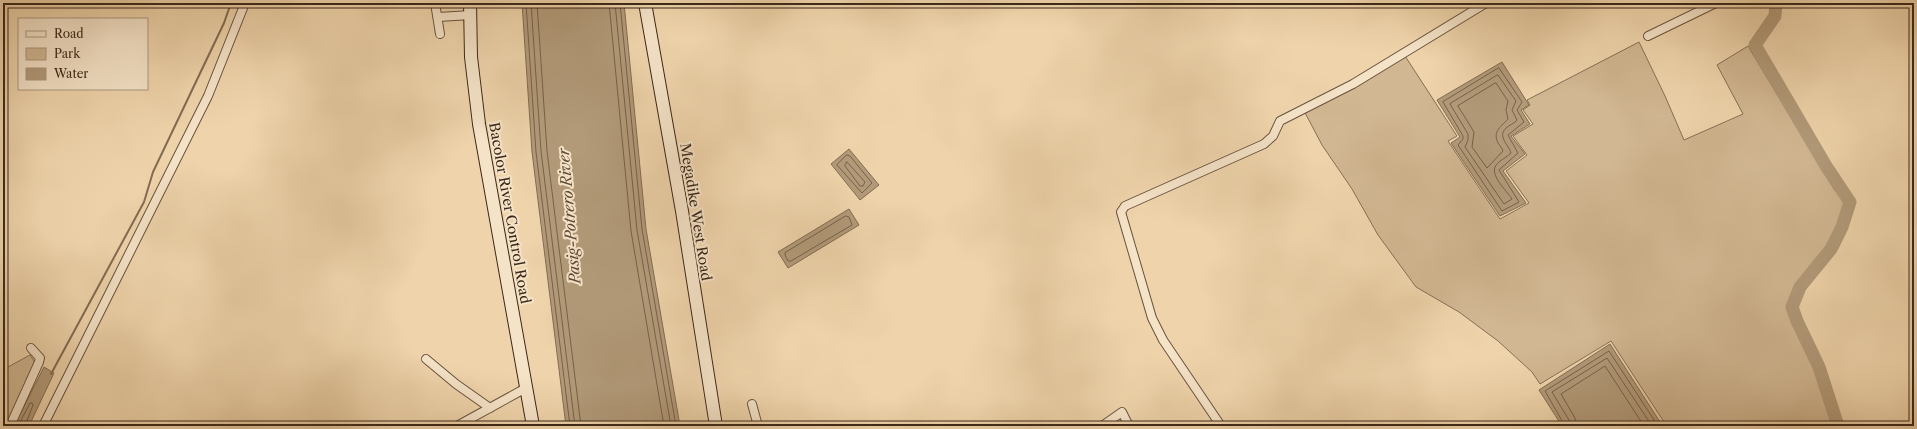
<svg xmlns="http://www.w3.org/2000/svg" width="1917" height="429" font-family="'Libre Caslon Text',serif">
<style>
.green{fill:#d1b792;stroke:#867056}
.water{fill:#b29a79;stroke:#836c53}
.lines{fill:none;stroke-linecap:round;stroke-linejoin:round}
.shore{stroke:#776149;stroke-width:1}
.stream{stroke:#836c53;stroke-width:2}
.river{stroke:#b29a79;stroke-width:13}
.street-casing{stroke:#69533e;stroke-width:10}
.secondary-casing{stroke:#3c2819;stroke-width:14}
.street{stroke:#f5e3c8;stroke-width:8}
.secondary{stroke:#f5e3c8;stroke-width:12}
.labels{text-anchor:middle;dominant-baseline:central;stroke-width:4;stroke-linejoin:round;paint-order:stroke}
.street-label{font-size:14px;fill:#3c2819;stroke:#f5e3c8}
.water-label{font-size:15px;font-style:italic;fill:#5f4a36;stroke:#f5e3c8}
</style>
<rect width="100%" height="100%" fill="#efd4ab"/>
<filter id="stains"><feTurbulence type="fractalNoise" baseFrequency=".005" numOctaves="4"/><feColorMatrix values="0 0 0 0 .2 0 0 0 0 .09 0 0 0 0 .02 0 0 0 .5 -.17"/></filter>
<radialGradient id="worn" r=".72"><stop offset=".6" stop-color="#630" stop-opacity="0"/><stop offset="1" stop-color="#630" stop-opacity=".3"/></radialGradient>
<g class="green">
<polygon points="1639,42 1665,96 1684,140 1743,114 1717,65 1748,46 1834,189 1845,203 1841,221 1829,247 1799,286 1790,307 1795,321 1818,368 1836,426 1665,426 1666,425 1611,341 1540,384 1532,372 1498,341 1459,312 1416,287 1378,235 1352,189 1322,145 1302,107 1405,56 1457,136 1448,141 1500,219 1529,203 1506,171 1527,155 1513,136 1533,124 1523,110 1530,105 1527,100"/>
<polygon points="30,355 36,364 8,426 3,426 3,360 8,367"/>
</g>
<g class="water">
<polygon points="522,3 624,3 646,229 680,426 566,426 532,152"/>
<polygon points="1502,62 1529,105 1521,110 1530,124 1511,136 1525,154 1503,171 1526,203 1500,216 1451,143 1460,137 1437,100"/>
<polygon points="849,149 879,185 860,200 831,164"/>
<polygon points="849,209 859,225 788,268 778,252"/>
<polygon points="1610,344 1662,425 1660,426 1562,426 1539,390"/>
<polygon points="44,367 54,373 29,426 14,426"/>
</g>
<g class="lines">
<g class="shore">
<polyline points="526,3 536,152 570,426"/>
<polyline points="531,3 541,151 575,426"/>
<polyline points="537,3 547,151 581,426"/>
<polyline points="609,3 631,231 664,426"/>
<polyline points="615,3 637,230 671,426"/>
<polyline points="620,3 642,229 676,426"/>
<polygon points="1499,68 1522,102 1517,110 1524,122 1508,135 1518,153 1499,170 1519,202 1502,211 1458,145 1463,139 1463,136 1443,102"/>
<path d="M1498,75L1516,101L1512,110L1517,120C1514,124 1509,125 1506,128C1497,137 1509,145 1511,153C1507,157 1500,160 1496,165C1489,175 1507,191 1512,199L1504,204L1465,147L1468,140V134L1450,104Z"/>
<path d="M1496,83L1508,101L1506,110L1508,119C1502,126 1492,131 1498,143C1500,146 1502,148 1503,151L1487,168L1472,147L1474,132L1458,106Z"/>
<polygon points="847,155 850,156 872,183 862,193 837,165"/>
<polygon points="847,162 865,182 863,186 860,186 845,166"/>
<polygon points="846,216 849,217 852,225 791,261 788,261 785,255 785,253"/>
<polyline points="18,426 30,403 32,403 33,405 25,426"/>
<polyline points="1565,426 1545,391 1609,351 1658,426"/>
<polyline points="1570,426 1569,420 1552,392 1607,358 1652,426"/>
<polyline points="1576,426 1575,418 1561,394 1605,366 1644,426"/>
</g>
<polyline class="stream" points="51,374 144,202 153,172 224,23 231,3"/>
<polyline class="river" points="1776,3 1775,16 1755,45 1826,166 1850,202 1842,227 1831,249 1800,287 1792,307 1797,321 1819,367 1838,426"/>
<defs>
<g id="street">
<polyline points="435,3 440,34"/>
<polyline points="438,17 471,15"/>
<polyline points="1648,36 1716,3"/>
<polyline points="426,359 456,384 490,408"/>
<polyline points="752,404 758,426"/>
<polyline points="10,426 39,362 40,358 31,348"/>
<polyline points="43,426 208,96 245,3"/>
<polyline points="457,426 526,388"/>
<polyline points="1102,426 1122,412 1129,426"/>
<polyline points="1221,426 1163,340 1152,318 1121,212 1125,206 1264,144 1273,136 1280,121 1353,84 1486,3"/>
</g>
<g id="secondary">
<polyline points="470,3 471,57 479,124 533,426"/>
<polyline points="645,3 682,211 716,426"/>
</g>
</defs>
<use href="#street" class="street-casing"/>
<use href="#secondary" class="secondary-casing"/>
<use href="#street" class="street"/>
<use href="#secondary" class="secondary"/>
</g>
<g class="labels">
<g class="street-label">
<text transform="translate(696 212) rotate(81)">Megadike West Road</text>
<text transform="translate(510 213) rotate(80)">Bacolor River Control Road</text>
</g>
<g class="water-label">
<text transform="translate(569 216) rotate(-95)">Pasig-Potrero River</text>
</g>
</g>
<rect width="1917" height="429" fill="none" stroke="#efd4ab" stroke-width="16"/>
<rect x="4" y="4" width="1909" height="421" fill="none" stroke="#3c2819" stroke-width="2"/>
<rect x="8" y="8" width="1901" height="413" fill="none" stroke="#3c2819"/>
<rect x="18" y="18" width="130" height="72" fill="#f5e3c8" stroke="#ab9882"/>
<rect x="26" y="31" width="20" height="6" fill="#f5e3c8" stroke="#ab9882"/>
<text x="54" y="38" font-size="12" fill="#3c2819">Road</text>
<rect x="26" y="48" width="20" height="12" fill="#d1b792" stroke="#ab9882"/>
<text x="54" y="58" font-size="12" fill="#3c2819">Park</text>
<rect x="26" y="68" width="20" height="12" fill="#b29a79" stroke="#ab9882"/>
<text x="54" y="78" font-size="12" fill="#3c2819">Water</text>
<rect width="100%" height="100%" filter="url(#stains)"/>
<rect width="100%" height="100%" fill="url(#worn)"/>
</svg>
